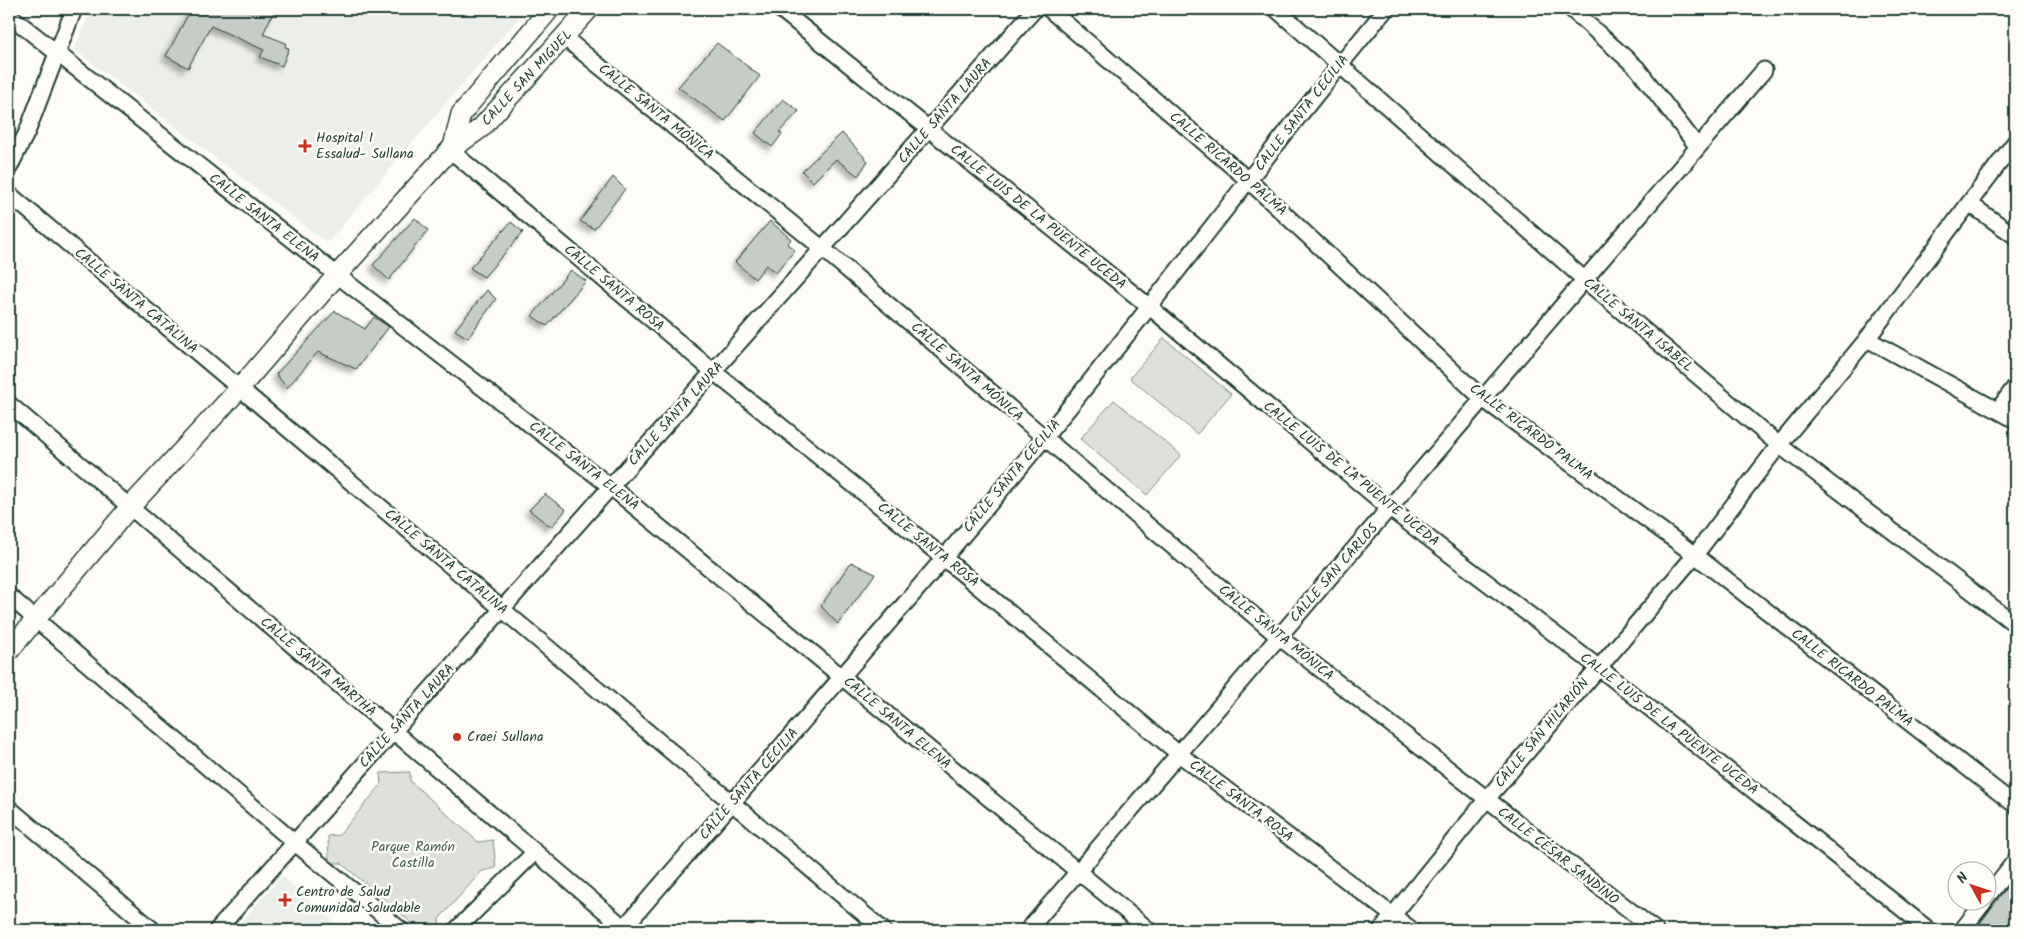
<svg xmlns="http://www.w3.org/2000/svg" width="2024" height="939" font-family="Kalam,sans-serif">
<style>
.built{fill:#eceee9}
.green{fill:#dde0db;stroke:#7e8e88}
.building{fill:#c6cdc7;stroke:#1f3d34;filter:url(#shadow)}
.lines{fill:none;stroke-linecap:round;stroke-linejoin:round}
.minor-casing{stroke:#1f3d34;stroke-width:19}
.tertiary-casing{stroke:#1f3d34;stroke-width:22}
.minor{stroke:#fdfcf7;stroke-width:15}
.tertiary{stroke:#fdfcf7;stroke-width:19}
.poi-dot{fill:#c8321e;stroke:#fdfcf7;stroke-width:2}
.labels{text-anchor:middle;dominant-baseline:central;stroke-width:5;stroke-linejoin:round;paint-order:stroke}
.street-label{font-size:14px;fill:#1f3d34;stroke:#fdfcf7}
.poi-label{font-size:14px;fill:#1f3d34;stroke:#fdfcf7;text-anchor:start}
.park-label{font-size:14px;fill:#455e55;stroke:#fdfcf7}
</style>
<defs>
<filter id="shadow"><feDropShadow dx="-4.5" dy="4.5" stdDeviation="2.5" flood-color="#0004"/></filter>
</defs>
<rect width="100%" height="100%" fill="#fdfcf7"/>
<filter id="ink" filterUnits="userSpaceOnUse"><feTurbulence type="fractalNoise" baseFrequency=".02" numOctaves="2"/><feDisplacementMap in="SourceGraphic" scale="10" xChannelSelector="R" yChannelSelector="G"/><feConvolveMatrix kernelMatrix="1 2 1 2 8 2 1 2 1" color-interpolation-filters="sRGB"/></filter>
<g filter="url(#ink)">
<g class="built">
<polygon points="91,9 526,9 327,243 74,49"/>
<polygon points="282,876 337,925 332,930 234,930"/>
</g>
<g class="green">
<polygon points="1164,338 1231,394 1197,434 1130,378"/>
<polygon points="1114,400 1181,455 1147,495 1080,439"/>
<polygon points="410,772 410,781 478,842 493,840 496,868 482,871 439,919 440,930 415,930 413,924 341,863 329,863 328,836 339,835 381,785 380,773"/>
</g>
<g class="building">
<polygon points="191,9 275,9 263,34 286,43 285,47 289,48 282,66 260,57 264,50 211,26 188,68 166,56"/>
<polygon points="717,43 760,76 725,121 678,87"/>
<polygon points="783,99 799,111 779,132 782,134 772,147 755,133"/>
<polygon points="842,133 868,161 858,176 836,159 813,182 802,171"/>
<polygon points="613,177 625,189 594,229 580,221"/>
<polygon points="415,218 428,230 389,280 373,265"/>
<polygon points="770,221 791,239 787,244 795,250 776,273 766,265 755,279 735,262"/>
<polygon points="511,222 523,232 484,277 470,268"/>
<polygon points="571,270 586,281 547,326 532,316"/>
<polygon points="487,290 496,299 468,338 455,330"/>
<polygon points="335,311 365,329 374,317 389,327 356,369 318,352 287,388 276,374"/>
<polygon points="545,494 566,510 551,527 529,510"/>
<polygon points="851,562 875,574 838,624 821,606"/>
<polygon points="2015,876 2015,930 1975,930"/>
</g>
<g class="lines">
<defs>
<g id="minor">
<polyline points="780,9 1151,308 1389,508 1598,667 1929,930"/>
<polyline points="1049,9 1248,180 1483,399 1695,555 2015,805"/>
<polyline points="1276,9 1585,280 1779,445 2015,624"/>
<polyline points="1571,9 1637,68 1697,146"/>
<polyline points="9,15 337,275 611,487 1149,930"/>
<polyline points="565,38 823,249 1279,637 1655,930"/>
<polyline points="450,150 714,372 944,558 1179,754 1412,930"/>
<polyline points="9,168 27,132 74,9"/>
<polyline points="9,194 883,930"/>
<polyline points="1970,204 2015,236"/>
<polyline points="1867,339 2015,420"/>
<polyline points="9,404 627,930"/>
<polyline points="1998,410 2015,387"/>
<polyline points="9,596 295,843 401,930"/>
<polyline points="9,808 153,930"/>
<polyline points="1986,898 2015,861"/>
<polyline points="217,930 1035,9"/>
<polyline points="456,930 535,852"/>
<path d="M622,930C763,766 908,604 1045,437C1161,296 1269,149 1386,9"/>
<polyline points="1028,930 1764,70"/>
<polyline points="1381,930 1486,800 1695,555 1779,445 1867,339 2015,142"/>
<polyline points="1962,930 1984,902"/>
</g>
<g id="tertiary">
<polyline points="453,147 461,114 550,9"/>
<polyline points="9,651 130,507 240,388 337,275 450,150 481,128 589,9"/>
</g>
</defs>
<use href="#minor" class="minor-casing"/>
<use href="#tertiary" class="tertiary-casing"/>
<use href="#minor" class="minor"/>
<use href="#tertiary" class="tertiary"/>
</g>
</g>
<g class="poi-dot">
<path d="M302.5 138.5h5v5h5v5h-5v5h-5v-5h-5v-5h5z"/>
<circle cx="457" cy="737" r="5"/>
<path d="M282.5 892.5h5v5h5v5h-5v5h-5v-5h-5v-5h5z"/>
</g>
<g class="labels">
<g class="street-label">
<text transform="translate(527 78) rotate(-47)">CALLE SAN MIGUEL</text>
<text transform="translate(945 111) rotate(-49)">CALLE SANTA LAURA</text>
<text transform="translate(656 112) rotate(39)">CALLE SANTA MÓNICA</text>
<text transform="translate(1302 113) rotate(-52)">CALLE SANTA CECILIA</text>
<text transform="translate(1228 164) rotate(41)">CALLE RICARDO PALMA</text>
<text transform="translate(1038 217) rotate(39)">CALLE LUIS DE LA PUENTE UCEDA</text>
<text transform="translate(264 218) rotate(38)">CALLE SANTA ELENA</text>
<text transform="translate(614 288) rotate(40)">CALLE SANTA ROSA</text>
<text transform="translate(136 301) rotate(40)">CALLE SANTA CATALINA</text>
<text transform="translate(1638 325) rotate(40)">CALLE SANTA ISABEL</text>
<text transform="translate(967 372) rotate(41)">CALLE SANTA MÓNICA</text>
<text transform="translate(676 414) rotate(-48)">CALLE SANTA LAURA</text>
<text transform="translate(1531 432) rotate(37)">CALLE RICARDO PALMA</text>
<text transform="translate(584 466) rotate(38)">CALLE SANTA ELENA</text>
<text transform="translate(1351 474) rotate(39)">CALLE LUIS DE LA PUENTE UCEDA</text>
<text transform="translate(1012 476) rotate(-50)">CALLE SANTA CECILIA</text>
<text transform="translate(928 545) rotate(39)">CALLE SANTA ROSA</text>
<text transform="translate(446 562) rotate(40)">CALLE SANTA CATALINA</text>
<text transform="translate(1334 573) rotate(-49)">CALLE SAN CARLOS</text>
<text transform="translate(1276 633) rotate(39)">CALLE SANTA MÓNICA</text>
<text transform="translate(318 667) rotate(40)">CALLE SANTA MARTHA</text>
<text transform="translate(1852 678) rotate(38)">CALLE RICARDO PALMA</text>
<text transform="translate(407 716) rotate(-48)">CALLE SANTA LAURA</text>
<text transform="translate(897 723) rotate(40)">CALLE SANTA ELENA</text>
<text transform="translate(1669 724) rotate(38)">CALLE LUIS DE LA PUENTE UCEDA</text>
<text transform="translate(1542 733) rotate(-50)">CALLE SAN HILARIÓN</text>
<text transform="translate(749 784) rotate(-49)">CALLE SANTA CECILIA</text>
<text transform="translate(1241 801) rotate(37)">CALLE SANTA ROSA</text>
<text transform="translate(1558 856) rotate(38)">CALLE CÉSAR SANDINO</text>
</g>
<g class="poi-label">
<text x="316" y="138">Hospital I<tspan x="316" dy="16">Essalud- Sullana</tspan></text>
<text x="467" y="737">Craei Sullana</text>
<text x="296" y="892">Centro de Salud<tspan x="296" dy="16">Comunidad Saludable</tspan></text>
</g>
<g class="park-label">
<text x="413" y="847">Parque Ramón<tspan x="413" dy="16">Castilla</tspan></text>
</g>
</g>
<rect width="2024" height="939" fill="none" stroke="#fdfcf7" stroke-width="30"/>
<rect x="15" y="15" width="1994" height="909" fill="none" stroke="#1f3d34" stroke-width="2" filter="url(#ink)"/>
<g transform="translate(1972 886) rotate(310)"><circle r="24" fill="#fdfcf7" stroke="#a4b0a9"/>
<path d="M0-4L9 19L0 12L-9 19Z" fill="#c8321e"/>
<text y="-8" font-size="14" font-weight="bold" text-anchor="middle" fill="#1f3d34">N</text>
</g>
</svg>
